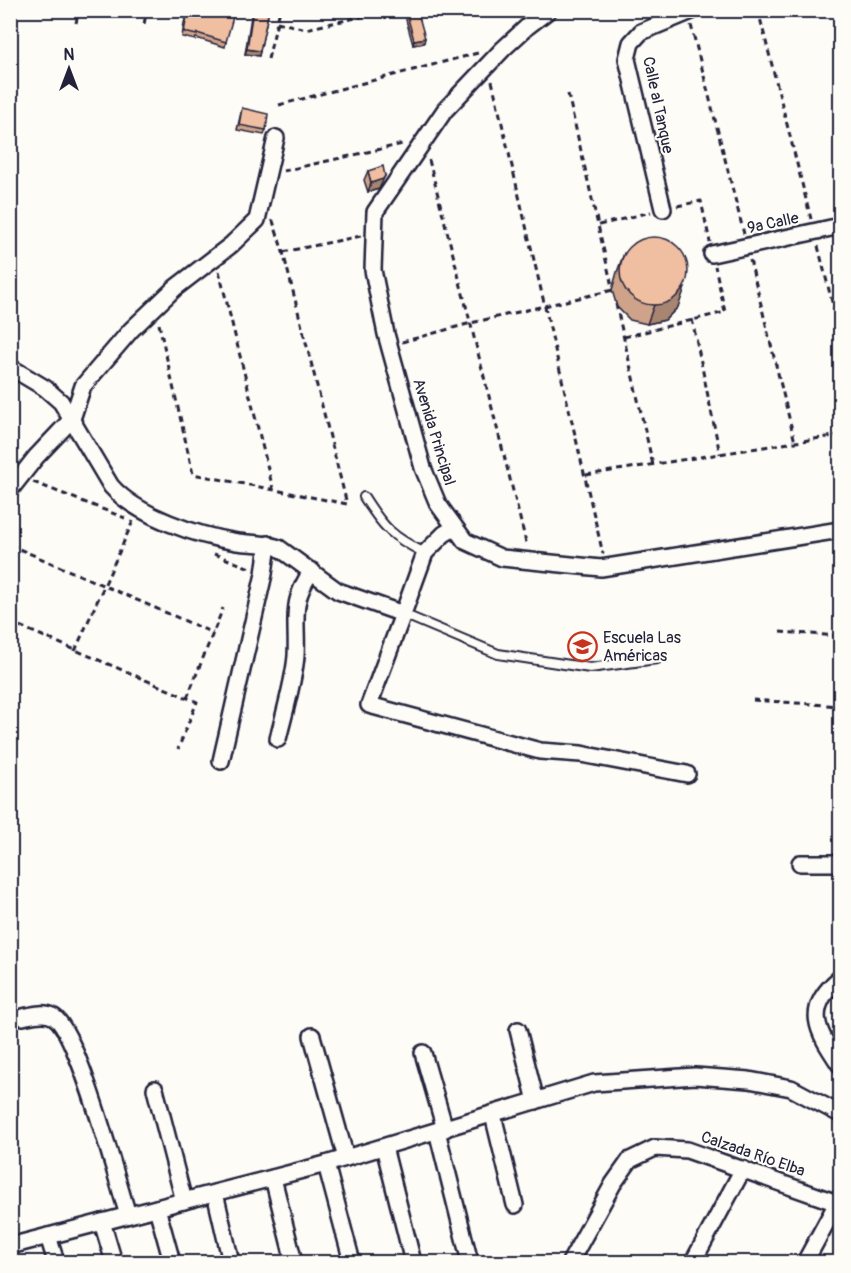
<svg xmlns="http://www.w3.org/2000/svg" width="851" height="1273" font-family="Pangolin,sans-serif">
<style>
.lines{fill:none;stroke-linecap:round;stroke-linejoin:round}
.service-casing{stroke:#22223b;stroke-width:12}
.minor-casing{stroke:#22223b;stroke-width:20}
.path{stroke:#22223b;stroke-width:3;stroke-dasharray:6 4.5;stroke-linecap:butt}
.service{stroke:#fdfcf7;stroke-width:8}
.minor{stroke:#fdfcf7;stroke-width:15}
.wall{fill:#cea38a;stroke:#22223b;stroke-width:1.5}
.shaded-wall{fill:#a88571;stroke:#22223b;stroke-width:1.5}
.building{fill:#f0bea1;stroke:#22223b;stroke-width:1.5}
.labels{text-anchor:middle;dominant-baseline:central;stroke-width:4.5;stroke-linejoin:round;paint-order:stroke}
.street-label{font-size:16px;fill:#22223b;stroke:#fdfcf7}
.poi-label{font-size:16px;fill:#22223b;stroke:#fdfcf7;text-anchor:start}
</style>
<rect width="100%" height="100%" fill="#fdfcf7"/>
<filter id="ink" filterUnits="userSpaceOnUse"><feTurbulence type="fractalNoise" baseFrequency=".0167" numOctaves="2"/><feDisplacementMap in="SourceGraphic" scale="12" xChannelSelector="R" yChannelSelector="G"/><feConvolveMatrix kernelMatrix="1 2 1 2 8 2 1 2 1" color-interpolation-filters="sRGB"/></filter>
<g filter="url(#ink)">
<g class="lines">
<defs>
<g id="service">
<path d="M364,497C383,527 392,537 425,553"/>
<polyline points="403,614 498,654 590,668 657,659"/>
</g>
<g id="minor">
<polyline points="549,10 528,26 503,49 445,110 375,212 373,270 386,334 423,468 438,504 465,541 502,558 601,568 840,530"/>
<polyline points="663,209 627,59 631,43 641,32 694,10"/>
<polyline points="712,254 840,226"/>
<path d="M10,367L45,388L61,402L111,486C137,516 198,536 237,542C252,544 265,543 279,548L338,591L403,614L425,553L444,534L454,528"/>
<polyline points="10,490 36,457 72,419 83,386 131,330 175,288 231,245 257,220 276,138"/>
<polyline points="403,614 369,705 540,751 581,754 687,774"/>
<path d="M278,739C284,714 294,681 296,656C298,622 289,602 312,571"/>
<polyline points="221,761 264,574 268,544"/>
<polyline points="800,863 840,863"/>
<path d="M840,978C802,1009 818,1032 840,1065"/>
<path d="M23,1017C32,1015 45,1011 54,1017C78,1032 117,1181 128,1215"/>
<polyline points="518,1030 536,1101"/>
<polyline points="312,1036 346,1158"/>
<polyline points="423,1053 445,1129"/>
<polyline points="155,1089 184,1201"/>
<polyline points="493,1115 515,1205"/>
<polyline points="437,1131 470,1262"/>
<polyline points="384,1147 413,1262"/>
<polyline points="326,1164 352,1262"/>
<polyline points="273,1178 294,1262"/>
<polyline points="215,1193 231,1262"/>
<polyline points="157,1208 172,1262"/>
<polyline points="102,1222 114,1262"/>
<polyline points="48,1236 56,1262"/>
<polyline points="10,1246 326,1164 594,1083 695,1076 749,1080 791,1088 840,1114"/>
<polyline points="570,1262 613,1184 630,1160 655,1148 687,1150 840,1204"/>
<polyline points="693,1262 743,1169"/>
<polyline points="805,1262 837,1203"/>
</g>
</defs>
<use href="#service" class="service-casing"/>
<use href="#minor" class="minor-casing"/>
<g class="path">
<polyline points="758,10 811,219"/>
<polyline points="837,10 840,28"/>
<polyline points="277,22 306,29 391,10"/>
<polyline points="76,23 79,10"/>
<polyline points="144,24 147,10"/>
<polyline points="691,25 744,234"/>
<polyline points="268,59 280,10"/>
<polyline points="492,81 603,554"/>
<polyline points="568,94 613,291"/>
<polyline points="279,105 478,53"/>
<polyline points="429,160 527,546"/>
<polyline points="283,171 403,144"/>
<polyline points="677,206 701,201 710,242"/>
<polyline points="599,225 651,212"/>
<polyline points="818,246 840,334"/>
<polyline points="283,252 361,236"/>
<polyline points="750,260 795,442"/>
<polyline points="219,271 273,489"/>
<polyline points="616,304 653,465"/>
<polyline points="692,319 720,454"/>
<polyline points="159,324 193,474 347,504 283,252 272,218"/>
<polyline points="624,337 725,312 715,266"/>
<polyline points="402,342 471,323 613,290"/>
<polyline points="586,475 840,435"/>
<polyline points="33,482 125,518"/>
<polyline points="10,545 213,633"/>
<polyline points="214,554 250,568"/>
<polyline points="10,622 197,702 178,749"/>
<polyline points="780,632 840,636"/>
<polyline points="75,651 133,521"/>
<polyline points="187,698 223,608"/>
<polyline points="753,700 840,706"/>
</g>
<use href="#service" class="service"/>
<use href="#minor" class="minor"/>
</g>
<g class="wall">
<polygon points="188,10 226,42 225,47 196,38 195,40 182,37 184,23"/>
<polygon points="252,10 269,10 259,56 245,54"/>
<polygon points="407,15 424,43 413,45 406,20"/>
<polygon points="242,108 266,130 264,135 237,130"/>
<polygon points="368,171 381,186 379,189 368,192 364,180"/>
<polygon points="624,253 678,307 665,320 647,324 630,320 617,307 612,290 617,272"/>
</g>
<g class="shaded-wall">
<polygon points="338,10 346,10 346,12 335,16 336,11"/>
<polygon points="425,38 424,43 413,45 414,40"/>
<polygon points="247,49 260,51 259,56 245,54"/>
<polygon points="385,176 379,189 368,192 371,183"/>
<polygon points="685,288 678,307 665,320 647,324 654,305"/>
</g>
<g class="building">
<polygon points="188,10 235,10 226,42 197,33 197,35 184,32"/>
<polygon points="253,10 269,10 260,51 247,49"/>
<polygon points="418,13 425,38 414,40 407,15"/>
<polygon points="242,108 268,114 266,130 239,125"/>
<polygon points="383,166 385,176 383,179 371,183 368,171"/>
<circle cx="654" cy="271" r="34"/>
<polygon points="705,1255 719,1263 700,1263"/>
</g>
</g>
<defs>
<symbol id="school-ring" viewBox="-11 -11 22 22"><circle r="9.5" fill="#fdfcf7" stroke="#c8321e" stroke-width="1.5"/><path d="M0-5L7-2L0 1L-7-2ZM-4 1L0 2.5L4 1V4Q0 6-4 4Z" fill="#c8321e"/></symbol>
</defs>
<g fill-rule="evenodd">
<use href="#school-ring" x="566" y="630" width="33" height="33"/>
</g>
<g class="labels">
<g class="street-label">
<text transform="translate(658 105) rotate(78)">Calle al Tanque</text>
<text transform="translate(773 223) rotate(-12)">9a Calle</text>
<text transform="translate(434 432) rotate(73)">Avenida Principal</text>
<text transform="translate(753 1154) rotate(19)">Calzada Río Elba</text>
</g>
<g class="poi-label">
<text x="603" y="638">Escuela Las<tspan x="603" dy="18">Américas</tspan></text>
</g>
</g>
<rect width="851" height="1273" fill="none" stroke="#fdfcf7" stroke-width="36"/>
<rect x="18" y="18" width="815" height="1237" fill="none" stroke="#22223b" stroke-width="2" filter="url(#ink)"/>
<g transform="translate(69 69)" stroke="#fdfcf7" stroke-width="4.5" paint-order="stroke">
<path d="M0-4.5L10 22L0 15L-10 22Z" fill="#22223b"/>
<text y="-9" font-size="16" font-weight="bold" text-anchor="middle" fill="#22223b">N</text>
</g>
</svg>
